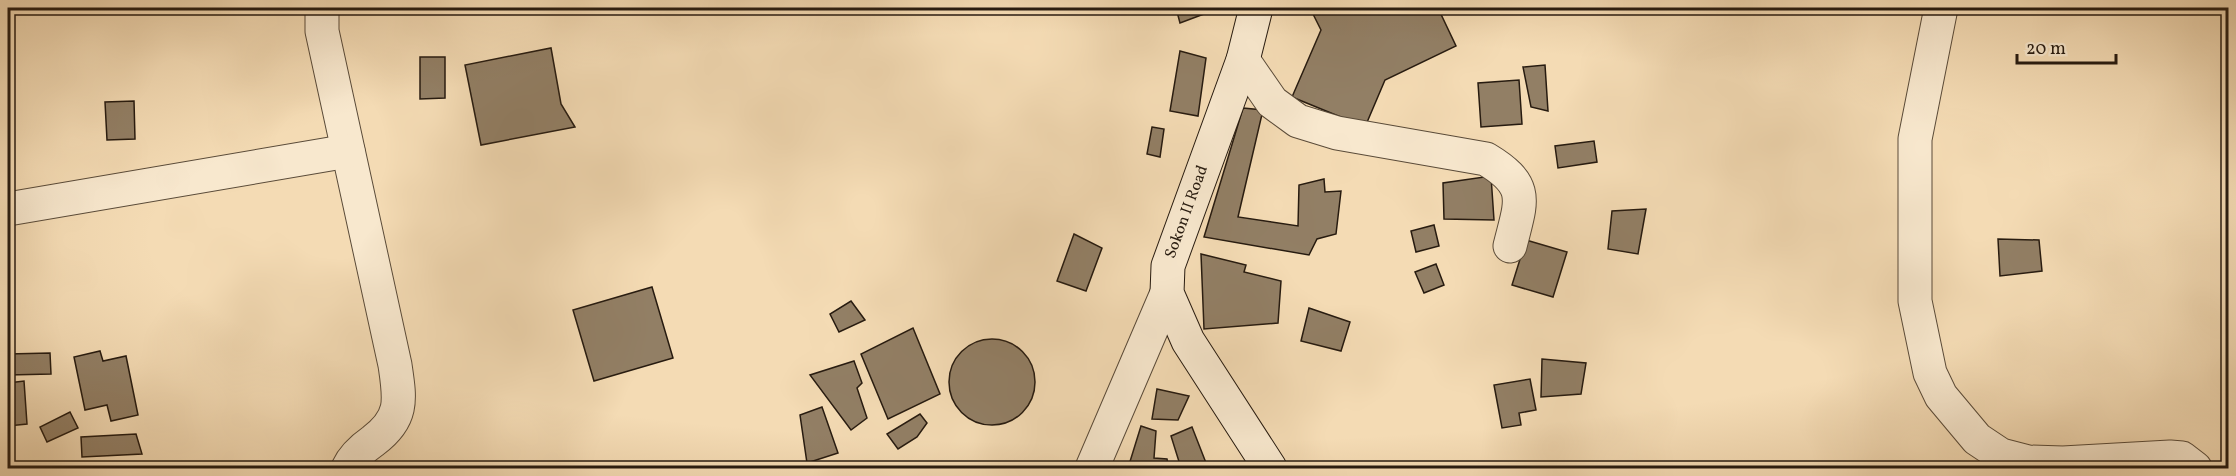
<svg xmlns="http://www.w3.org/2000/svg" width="2236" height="476" font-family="Vollkorn,serif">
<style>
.building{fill:#927f65;stroke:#271b10;stroke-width:1.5}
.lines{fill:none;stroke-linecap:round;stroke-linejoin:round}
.street-casing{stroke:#5a4b39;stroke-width:35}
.secondary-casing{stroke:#271b10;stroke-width:35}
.street{stroke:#f8e8ce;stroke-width:33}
.secondary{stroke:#f8e8ce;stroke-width:33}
.labels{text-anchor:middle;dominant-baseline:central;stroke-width:5;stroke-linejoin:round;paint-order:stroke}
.street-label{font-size:16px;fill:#271b10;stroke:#f8e8ce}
</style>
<rect width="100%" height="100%" fill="#f4dbb4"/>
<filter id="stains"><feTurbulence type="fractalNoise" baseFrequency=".00333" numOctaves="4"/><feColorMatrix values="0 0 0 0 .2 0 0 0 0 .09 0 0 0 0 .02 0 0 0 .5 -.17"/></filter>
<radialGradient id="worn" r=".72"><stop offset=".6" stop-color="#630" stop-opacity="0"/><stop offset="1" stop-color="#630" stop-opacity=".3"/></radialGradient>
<g class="building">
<polygon points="1176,8 1220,8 1180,23"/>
<polygon points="1310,8 1438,8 1456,46 1385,80 1365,127 1292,97 1321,30"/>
<polygon points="551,48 561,104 575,127 481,145 465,65"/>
<polygon points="1180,51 1206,58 1198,116 1170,111"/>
<polygon points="420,57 445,57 445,98 420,99"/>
<polygon points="1545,65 1548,111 1531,107 1523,67"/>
<polygon points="1519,80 1522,124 1481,127 1478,83"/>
<polygon points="134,101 135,139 107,140 105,102"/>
<polygon points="1243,108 1263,110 1238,217 1298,226 1299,185 1324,179 1325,192 1341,191 1336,234 1317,239 1309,255 1204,237"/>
<polygon points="1152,127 1164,129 1160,157 1147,154"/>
<polygon points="1594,141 1597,162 1558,168 1555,146"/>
<polygon points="1491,176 1494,220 1444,219 1443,183"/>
<polygon points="1646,209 1638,254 1608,249 1612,211"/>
<polygon points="1434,225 1439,246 1416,252 1411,231"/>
<polygon points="1074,234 1102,248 1086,291 1057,281"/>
<polygon points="1998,239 2039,240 2042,271 2000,276"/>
<polygon points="1526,240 1567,252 1553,297 1512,285"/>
<polygon points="1201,254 1246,265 1244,272 1281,281 1278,323 1204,329"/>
<polygon points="1436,264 1444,285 1424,293 1415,272"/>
<polygon points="652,287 673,358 594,381 573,310"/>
<polygon points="851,301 865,320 839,332 830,314"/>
<polygon points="1309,308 1350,322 1341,351 1301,341"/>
<polygon points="913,328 940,394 888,419 861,354"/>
<circle cx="992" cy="382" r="43"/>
<polygon points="100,351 103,361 126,356 138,415 111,421 107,405 85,410 74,357"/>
<polygon points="50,353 51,374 8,375 8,354"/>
<polygon points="1542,359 1586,363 1581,394 1541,397"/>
<polygon points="854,361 862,383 857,388 867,418 851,430 810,375"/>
<polygon points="1530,379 1536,410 1519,413 1521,425 1502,428 1494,385"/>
<polygon points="24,381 27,424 8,426 8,383"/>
<polygon points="1157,389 1189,396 1178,420 1152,419"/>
<polygon points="822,407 838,453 807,463 800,415"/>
<polygon points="70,412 78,428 47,442 40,427"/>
<polygon points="920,414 927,423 917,437 898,449 887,434"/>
<polygon points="1141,426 1156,431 1154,458 1167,459 1169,468 1128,468"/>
<polygon points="1192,427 1208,468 1181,468 1171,436"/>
<polygon points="136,434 142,454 82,457 81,437"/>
</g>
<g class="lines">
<defs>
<g id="street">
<path d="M322,8V31L395,365C400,399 404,418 373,441C363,448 353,457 348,468"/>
<polyline points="1941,8 1915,139 1915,301 1930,373 1941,396 1977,439 2001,455 2028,462 2063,463 2170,457 2182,458 2195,468"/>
<path d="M1243,60L1272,102L1298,121L1337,133L1486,159C1531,186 1521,201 1510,246"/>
<polyline points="8,209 348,151"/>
<polyline points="1092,468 1167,293"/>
</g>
<polyline id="secondary" points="1256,8 1243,60 1168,266 1167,293 1188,341 1270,468"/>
</defs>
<use href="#street" class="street-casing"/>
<use href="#secondary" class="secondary-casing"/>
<use href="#street" class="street"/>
<use href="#secondary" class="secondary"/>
</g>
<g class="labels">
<g class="street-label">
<text transform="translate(1187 212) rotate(-70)">Sokon II Road</text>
</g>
</g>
<rect width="2236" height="476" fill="none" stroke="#f4dbb4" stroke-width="30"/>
<rect x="9" y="9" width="2218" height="458" fill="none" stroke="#271b10" stroke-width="3"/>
<rect x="15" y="15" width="2206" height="446" fill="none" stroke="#271b10" stroke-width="1.5"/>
<path d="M2017 54v9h99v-9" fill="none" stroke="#271b10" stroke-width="3"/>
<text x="2026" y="54" font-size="18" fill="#271b10" stroke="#f8e8ce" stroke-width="4.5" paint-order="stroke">20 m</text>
<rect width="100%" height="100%" filter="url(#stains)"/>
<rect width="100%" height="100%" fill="url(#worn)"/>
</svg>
